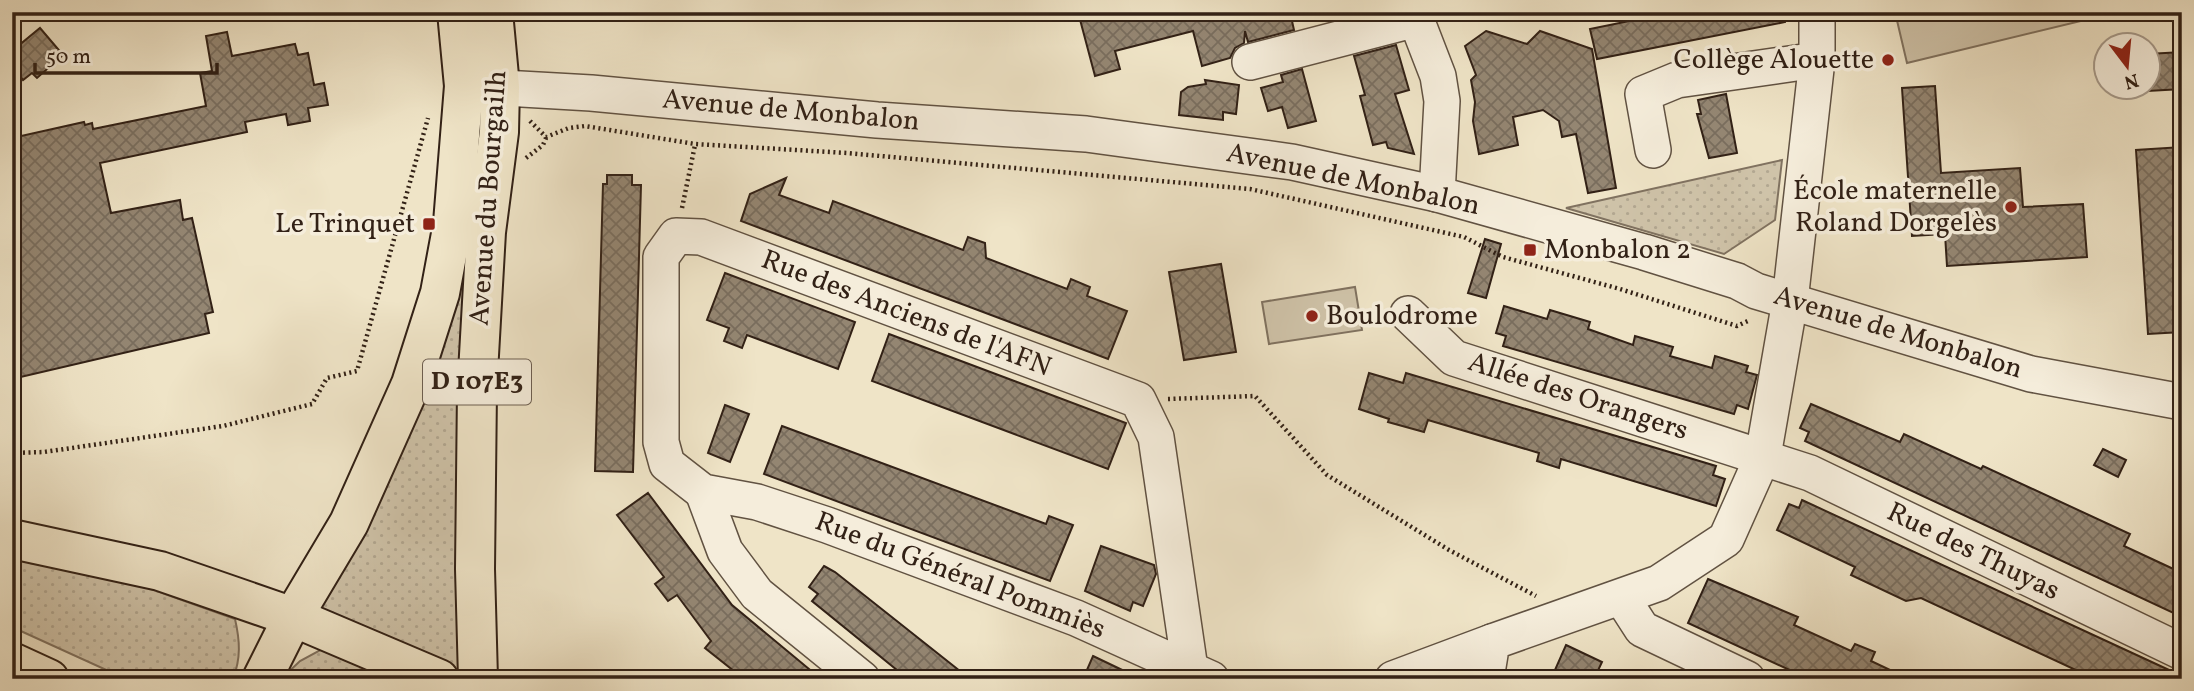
<svg xmlns="http://www.w3.org/2000/svg" width="2194" height="691" font-family="Vollkorn,serif">
<style>
.grass{fill:url(#grass-dots);stroke:#807260;stroke-width:2}
.pitch{fill:#cfc3a9;stroke:#807260;stroke-width:2}
.building{fill:url(#building-cross-hatch);stroke:#322116;stroke-width:2}
.lines{fill:none;stroke-linecap:round;stroke-linejoin:round}
.minor-casing{stroke:#615242;stroke-width:38}
.major-casing{stroke:#322116;stroke-width:42}
.highway-casing{stroke:#322116;stroke-width:42}
.path{stroke:#322116;stroke-width:4.5;stroke-dasharray:2 3.5;stroke-linecap:butt}
.minor{stroke:#f5eddb;stroke-width:35}
.major{stroke:#efe4c7;stroke-width:38}
.highway{stroke:#efe4c7;stroke-width:38}
.poi-dot{fill:#8f2418;stroke:#f5eddb;stroke-width:2.5}
.labels{text-anchor:middle;dominant-baseline:central;stroke-width:7;stroke-linejoin:round;paint-order:stroke}
.shield{fill:#f5eddb;stroke:#6c5e51;stroke-width:2}
.shield-label{font-size:26px;font-weight:bold;fill:#322116}
.poi-label{font-size:28px;fill:#322116;stroke:#f5eddb;text-anchor:end}
.street-label{font-size:28px;fill:#322116;stroke:#f5eddb}
</style>
<defs>
<pattern id="grass-dots" width="8" height="8" patternUnits="userSpaceOnUse" patternTransform="scale(1.75)"><rect width="8" height="8" fill="#cfc3a9"/><path d="M2 2h.1M6 6h.1" fill="none" stroke="#b2a791" stroke-width="1.8" stroke-linecap="round"/></pattern>
<pattern id="building-cross-hatch" width="8" height="8" patternUnits="userSpaceOnUse" patternTransform="scale(1.75)"><rect width="8" height="8" fill="#948672"/><path d="M0 0l8 8M0 8l8-8" fill="none" stroke="#796d5d"/></pattern>
</defs>
<rect width="100%" height="100%" fill="#efe4c7"/>
<filter id="stains"><feTurbulence type="fractalNoise" baseFrequency=".00286" numOctaves="4"/><feColorMatrix values="0 0 0 0 .2 0 0 0 0 .09 0 0 0 0 .02 0 0 0 .5 -.17"/></filter>
<radialGradient id="worn" r=".72"><stop offset=".6" stop-color="#630" stop-opacity="0"/><stop offset="1" stop-color="#630" stop-opacity=".3"/></radialGradient>
<g class="grass">
<polygon points="472,133 466,675 315,612 353,547"/>
<polygon points="1782,160 1775,220 1724,254 1566,208"/>
<path d="M12,553L109,574L235,619C240,641 241,658 233,679H126L12,627Z"/>
<polygon points="324,648 405,679 281,679 300,661"/>
</g>
<g class="pitch">
<polygon points="1895,12 2118,12 1907,63"/>
<polygon points="1355,287 1362,330 1269,344 1262,302"/>
</g>
<g class="building">
<polygon points="1078,12 1105,12 1107,20 1139,12 1290,12 1294,30 1248,42 1245,31 1244,43 1235,48 1230,58 1202,66 1193,31 1115,51 1120,69 1095,76"/>
<polygon points="1648,12 1784,12 1785,22 1597,59 1590,29 1649,17"/>
<polygon points="40,28 63,55 37,78 32,73 23,80 12,67 12,51"/>
<polygon points="1486,31 1527,44 1540,31 1592,49 1616,188 1588,193 1576,134 1562,137 1559,121 1543,110 1513,117 1518,145 1479,154 1473,121 1475,102 1471,80 1476,75 1465,46"/>
<polygon points="227,32 232,56 295,44 298,55 308,53 314,85 324,83 328,105 308,108 310,121 288,125 286,114 245,122 247,132 100,163 111,213 180,200 183,220 192,218 213,312 205,314 209,333 12,379 12,138 84,122 85,125 92,123 93,129 206,106 200,73 212,71 206,36"/>
<polygon points="1396,45 1409,90 1395,94 1414,154 1388,148 1386,142 1373,145 1360,96 1365,95 1354,56"/>
<polygon points="2182,52 2182,89 2148,91 2148,54"/>
<polygon points="1302,69 1316,121 1288,128 1282,107 1268,111 1261,88 1283,82 1281,75"/>
<polygon points="1205,80 1239,85 1236,114 1223,112 1223,120 1179,115 1181,92 1188,87 1206,84"/>
<polygon points="1935,86 1941,173 2020,168 2023,207 2083,204 2087,257 1947,266 1945,234 1912,236 1902,88"/>
<polygon points="1726,94 1737,153 1709,158 1697,114 1701,114 1698,100"/>
<polygon points="2182,147 2182,332 2148,334 2136,150"/>
<polygon points="607,175 632,175 632,185 641,185 633,472 595,471 603,184 607,184"/>
<polygon points="786,178 779,195 829,213 833,201 963,250 968,237 985,243 986,258 1067,289 1071,279 1090,287 1087,296 1127,311 1108,359 741,221 750,194"/>
<polygon points="1485,239 1501,244 1486,298 1468,293"/>
<polygon points="1221,264 1236,352 1184,360 1169,272"/>
<polygon points="725,273 855,322 838,369 747,335 742,348 724,341 729,328 707,320"/>
<polygon points="1504,306 1547,319 1550,310 1590,322 1588,329 1633,345 1635,336 1673,347 1670,356 1712,368 1715,356 1748,366 1746,372 1757,375 1748,409 1737,405 1734,414 1503,346 1506,336 1496,333"/>
<polygon points="889,334 1126,423 1108,469 872,381"/>
<polygon points="1369,373 1403,383 1406,373 1716,466 1713,475 1725,479 1716,506 1561,459 1559,468 1537,461 1539,453 1428,420 1424,432 1388,422 1389,419 1359,409"/>
<polygon points="1811,404 1900,442 1904,434 1981,469 1983,466 2130,534 2124,546 2182,573 2182,617 1805,441 1809,432 1800,428"/>
<polygon points="725,405 749,414 730,462 708,453"/>
<polygon points="782,426 1046,524 1049,516 1073,525 1050,581 764,474"/>
<polygon points="2103,449 2126,460 2118,477 2094,465"/>
<polygon points="648,493 732,605 821,679 761,679 754,673 744,679 705,648 711,641 677,595 668,601 655,584 664,577 617,515"/>
<polygon points="1802,500 2182,676 2182,679 2095,679 1921,598 1906,601 1851,575 1855,567 1777,530 1789,504 1799,508"/>
<polygon points="1101,546 1154,565 1156,574 1143,606 1133,602 1130,611 1085,591"/>
<polygon points="824,566 835,572 970,679 908,679 812,601 818,594 809,587"/>
<polygon points="1708,579 1798,617 1794,625 1851,651 1855,644 1875,652 1871,661 1909,679 1809,679 1688,623"/>
<polygon points="1566,645 1602,662 1594,679 1551,679"/>
<polygon points="1093,656 1141,679 1083,679"/>
</g>
<g class="lines">
<defs>
<g id="minor">
<polyline points="1250,62 1416,19 1438,76 1442,101 1437,194"/>
<polyline points="471,86 591,93 877,120 1086,134 1292,162 1437,194 1644,252 1737,281 1756,291 2031,374 2182,402"/>
<polyline points="1653,150 1643,94 1677,80 1817,60"/>
<polyline points="1408,314 1454,358 1810,473 2182,652"/>
<polyline points="703,492 725,551 757,594 862,679"/>
<polyline points="1622,598 1642,629 1747,679"/>
<polyline points="1190,669 1156,437 1138,400 701,237 676,236 661,257 661,442 667,464 703,492 757,502 827,525 1076,618 1211,679"/>
<polyline points="1393,679 1492,642"/>
<polyline points="1486,679 1492,642 1659,583 1726,539 1763,456 1790,301 1817,60 1817,12"/>
</g>
<g id="major">
<polyline points="293,617 439,679"/>
<polyline points="262,679 293,617 349,523 411,384 440,293 453,223 464,86 457,12"/>
<polyline points="478,679 475,569 477,390 486,232 499,132 500,87 493,12"/>
</g>
<g id="highway">
<polyline points="12,539 160,571 293,617"/>
<polyline points="12,662 49,679"/>
</g>
</defs>
<use href="#minor" class="minor-casing"/>
<use href="#major" class="major-casing"/>
<use href="#highway" class="highway-casing"/>
<g class="path">
<polyline points="530,121 546,137 569,128 585,126 695,144 847,153 1250,189 1464,237 1503,257 1620,289 1737,326 1750,320"/>
<polyline points="526,158 543,145 546,138"/>
<polyline points="682,208 695,145"/>
<polyline points="1168,399 1255,396 1327,475 1449,550 1536,596"/>
<polyline points="12,453 44,452 223,426 312,404 327,378 357,371 428,118"/>
</g>
<use href="#minor" class="minor"/>
<use href="#major" class="major"/>
<use href="#highway" class="highway"/>
</g>
<g class="poi-dot">
<circle cx="1888" cy="60" r="7"/>
<circle cx="2011" cy="207" r="7"/>
<rect x="422" y="217" width="14" height="14" rx="3.5"/>
<rect x="1523" y="243" width="14" height="14" rx="3.5"/>
<circle cx="1312" cy="316" r="7"/>
</g>
<g class="labels">
<rect class="shield" x="423" y="359.5" width="108" height="45" rx="5"/>
<g class="shield-label">
<text x="477" y="382">D 107E3</text>
</g>
<g class="poi-label">
<text x="1874" y="60">Collège Alouette</text>
<text x="1997" y="191">École maternelle<tspan x="1997" dy="32">Roland Dorgelès</tspan></text>
<text x="415" y="224">Le Trinquet</text>
<text x="1544" y="250" text-anchor="start">Monbalon 2</text>
<text x="1326" y="316" text-anchor="start">Boulodrome</text>
</g>
<g class="street-label">
<text transform="translate(791 111) rotate(5)">Avenue de Monbalon</text>
<text transform="translate(1353 180) rotate(12)">Avenue de Monbalon</text>
<text transform="translate(489 198) rotate(-86)">Avenue du Bourgailh</text>
<text transform="translate(906 314) rotate(21)">Rue des Anciens de l'AFN</text>
<text transform="translate(1898 333) rotate(17)">Avenue de Monbalon</text>
<text transform="translate(1578 397) rotate(18)">Allée des Orangers</text>
<text transform="translate(1973 552) rotate(26)">Rue des Thuyas</text>
<text transform="translate(960 576) rotate(21)">Rue du Général Pommiès</text>
</g>
</g>
<rect width="2194" height="691" fill="none" stroke="#efe4c7" stroke-width="42"/>
<rect x="14" y="14" width="2166" height="663" fill="none" stroke="#322116" stroke-width="3.5"/>
<rect x="21" y="21" width="2152" height="649" fill="none" stroke="#322116" stroke-width="2"/>
<g transform="translate(2127 66) rotate(164)"><circle r="33" fill="#f5eddb" stroke="#a79b8c" stroke-width="2"/>
<path d="M0-5L12 26L0 18L-12 26Z" fill="#8f2418"/>
<text y="-10" font-size="19" font-weight="bold" text-anchor="middle" fill="#322116">N</text>
</g>
<path d="M35 63v10h182v-10" fill="none" stroke="#322116" stroke-width="3.5"/>
<text x="46" y="63" font-size="21" fill="#322116" stroke="#f5eddb" stroke-width="5" paint-order="stroke">50 m</text>
<rect width="100%" height="100%" filter="url(#stains)"/>
<rect width="100%" height="100%" fill="url(#worn)"/>
</svg>
